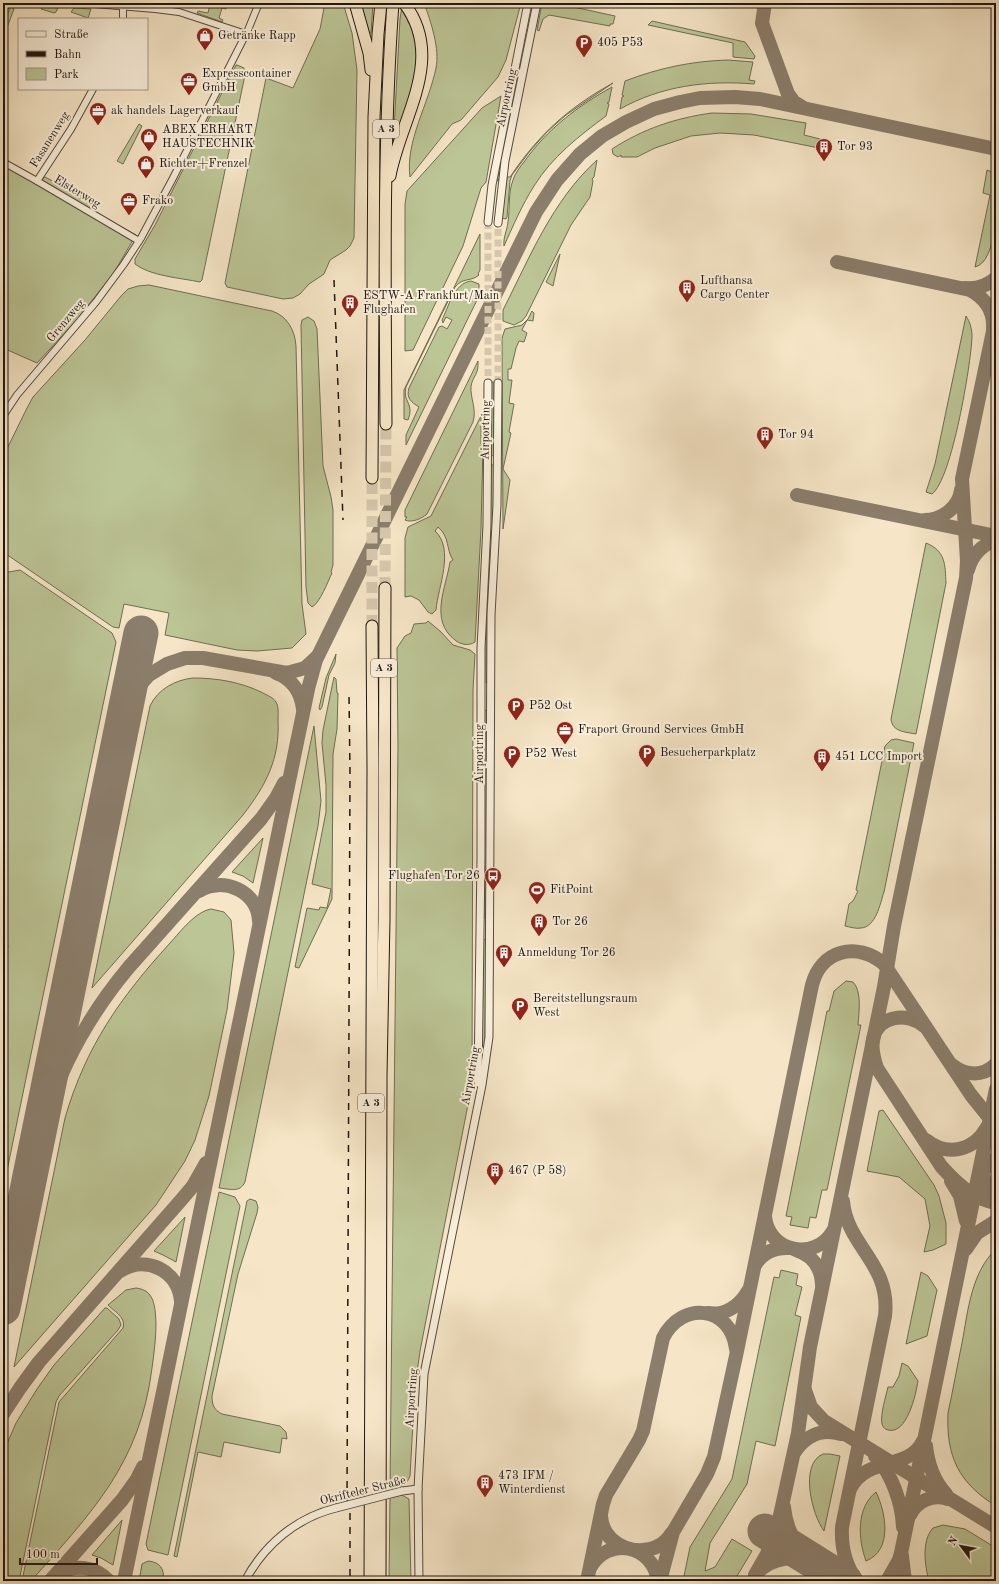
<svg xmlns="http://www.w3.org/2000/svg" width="999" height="1584" font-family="'Old Standard TT',serif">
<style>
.green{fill:#bcc596;stroke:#6e6e53}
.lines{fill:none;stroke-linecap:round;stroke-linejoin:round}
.taxiway{stroke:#8b7e6c;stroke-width:14}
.runway{stroke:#8b7e6c;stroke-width:35}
.tertiary-tunnel{stroke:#d6c7ac;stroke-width:7;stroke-dasharray:7 3.5;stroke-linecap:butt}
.motorway-tunnel{stroke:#d6c7ac;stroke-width:11;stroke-dasharray:11 5.5;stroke-linecap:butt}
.minor-casing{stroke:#564a3e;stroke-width:8}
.tertiary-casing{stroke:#564a3e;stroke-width:9}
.motorway-casing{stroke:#201610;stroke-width:13}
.minor{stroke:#f9efdb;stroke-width:6}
.tertiary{stroke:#f9efdb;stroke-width:7}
.motorway{stroke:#f6e6c7;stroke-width:11}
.rail{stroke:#201610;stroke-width:1.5;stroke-dasharray:7 7;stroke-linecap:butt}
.tertiary-bridge-casing{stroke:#564a3e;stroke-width:9;stroke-linecap:butt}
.tertiary-bridge{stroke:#f9efdb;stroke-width:7}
.labels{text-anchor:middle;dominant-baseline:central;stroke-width:4;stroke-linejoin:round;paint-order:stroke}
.shield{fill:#f9efdb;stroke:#61574d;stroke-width:1}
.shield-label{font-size:11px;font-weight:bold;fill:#201610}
.poi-label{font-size:12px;fill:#201610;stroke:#f9efdb;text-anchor:start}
.street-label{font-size:12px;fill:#201610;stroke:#f9efdb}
</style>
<rect width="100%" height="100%" fill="#f6e6c7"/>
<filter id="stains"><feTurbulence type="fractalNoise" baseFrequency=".005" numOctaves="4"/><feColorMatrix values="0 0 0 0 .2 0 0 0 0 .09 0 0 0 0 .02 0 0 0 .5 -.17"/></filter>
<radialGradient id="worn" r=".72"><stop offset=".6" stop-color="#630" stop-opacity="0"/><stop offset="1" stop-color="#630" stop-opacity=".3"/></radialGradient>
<g class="green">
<polygon points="30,3 42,3 58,8 56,12 54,13 41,9 42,7"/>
<polygon points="228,3 226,4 226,9 222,8 219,18 223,20 222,22 197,13 198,11 208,13 210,4"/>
<polygon points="325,3 343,3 352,33 357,70 354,238 350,246 346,250 330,260 324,274 309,284 300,294 293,298 283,299 227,287 225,283 266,78 293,88 320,29"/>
<polygon points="359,3 373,3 371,33 368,34"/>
<path d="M424,3H521L506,60L498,77L461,120L452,124L410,177C405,142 429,103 436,68C440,49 431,22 424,3Z"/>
<polygon points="542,3 555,3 615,16 613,24 610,24 610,26 549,15 543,19 539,31 537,30"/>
<polygon points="402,6 407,14 408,22 415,31 418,70 393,148 400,19"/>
<polygon points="11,7 14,9 3,38 3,22"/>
<polygon points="74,8 91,9 88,18 71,12"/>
<polygon points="652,21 745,42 755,56 754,59 733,57 733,43 648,25"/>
<path d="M728,60L753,62L749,80L755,81L754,84C707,80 661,86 620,109L622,97L624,96L622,95L625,81C659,68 692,61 728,60Z"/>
<path d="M236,65H237L244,68L245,75L202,280L200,282C181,278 150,276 135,264V259L155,225Z"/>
<path d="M613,83L566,115L547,132L530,151L512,175L510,181L507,217L506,219L502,218L507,177H510C539,134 568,108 613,83Z"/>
<path d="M612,87L609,102L607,103L609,104L606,116C579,136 552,157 534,186C522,205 513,226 504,246C503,237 507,231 508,222C510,209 508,193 513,180C515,173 520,167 524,162C547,129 578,106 612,87Z"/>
<polygon points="516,90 499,180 497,181 512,95"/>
<polygon points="501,96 486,182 481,188 463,246 413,350 405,351 405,204 407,191 482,108"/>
<path d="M712,113L751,114L806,123L804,135L820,139L819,148L754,135L720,133L691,136L655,148L637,157H621V155L618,157L613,154L612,149C643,129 675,118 712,113Z"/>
<polygon points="139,124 142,126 123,164 117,161"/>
<polygon points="3,159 40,181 45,177 93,202 89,209 136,235 113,274 75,322 37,363 3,348"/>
<path d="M597,160L594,177L592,179L593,181L590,197L571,225L526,316L522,321L514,325L503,321V310C530,257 552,201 597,160Z"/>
<path d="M987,170L996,174C996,197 999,261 975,267L990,195L983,193Z"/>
<path d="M480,234V270L478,274L479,275C471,282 463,277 455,287L406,387C402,402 415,403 408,420L404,419V390Z"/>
<polygon points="560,254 553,286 546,282"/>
<path d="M471,281L479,284V296L406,445V435L419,407C411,402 406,398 409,388L439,327L442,326L447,329L452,320L446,317L443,323L442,320C448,308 454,283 471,281Z"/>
<path d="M149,285L272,311C287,316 295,330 296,346L302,604L306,634L292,648L257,651L237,650L165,635L169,613L124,604L119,628L113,627L3,552V457L26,410L33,397L85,340L121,296L128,289L138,286Z"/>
<polygon points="532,311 534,313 533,321 527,320 522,330 527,333 524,342 519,341 516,348 511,369 508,369 508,380 512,380 509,403 514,404 509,432 511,433 503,469 510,480 503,529 502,338 505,329 522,325 528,319"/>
<path d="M966,316C970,322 972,329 972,337C971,364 952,479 932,494L926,492L935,464Z"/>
<path d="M308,317L314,321L317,329L323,466L331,497L333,510V565L331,572L332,573C328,581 320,603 312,607L308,603L306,587L301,325L302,320Z"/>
<path d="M478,361C479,374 473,376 471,386C470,398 477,409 473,422L427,514C421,519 412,523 405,520L407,517H405V510Z"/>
<polygon points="491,382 494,382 494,455 492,456 491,455"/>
<path d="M481,416V444L483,445L481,529L475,642C469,646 461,645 455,640C429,620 446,588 450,562L453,560C446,550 450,537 438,527L435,531C455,549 438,587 436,610L432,614L428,612L419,600L411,596L405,597V538L408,527L431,516Z"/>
<polygon points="491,464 494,466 493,533 488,612 487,683 486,683 486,612"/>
<path d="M926,543C946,551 945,565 946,583L916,734C906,732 892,732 891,719Z"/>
<polygon points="20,570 112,633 116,642 3,1190 3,971 8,946 6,940 3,939 3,573"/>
<path d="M428,621L440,631L453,645L470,650L475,654L473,690L472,1084L420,1351L415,1387L410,1476C406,1487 400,1487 390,1489L398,747L397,648L405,636L411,633L414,624L426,623Z"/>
<polygon points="336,654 335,663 329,675 322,707 320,710 319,708 326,678"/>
<polygon points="334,677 336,679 337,693 338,693 337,729 333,754 332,899 299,968 295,967 307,908 319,910 320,907 327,908 331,889 312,884 326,812 326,785 322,743 323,730"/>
<path d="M193,678C217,678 240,682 261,692C266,695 273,697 276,702C279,707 278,715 278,720C280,759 266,785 243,815L92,988L150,706C158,689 175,680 193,678Z"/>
<polygon points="487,710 487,919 485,919 484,711"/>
<path d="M314,726L321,801L318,826L245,1182C240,1193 230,1189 219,1188Z"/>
<path d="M896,739L914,743L884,892C880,904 876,927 861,928C856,929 850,927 845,926L849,904L853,901L858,891L856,890L885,746L891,740Z"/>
<polygon points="263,838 253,883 243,876 232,872"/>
<path d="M211,909L224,912L231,920L234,953L227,1010L209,1096L195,1140L185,1161L156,1205L14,1367L65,1118C86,1046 120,998 170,943C181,931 195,912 211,909Z"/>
<polygon points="486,939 485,1044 482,1069 483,940"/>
<path d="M846,981L853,982C862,991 859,1012 858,1025H861L827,1190H822L816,1218L810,1217L808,1228L790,1225L792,1217L786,1216L827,1011H829L834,991Z"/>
<polygon points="883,1110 934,1185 939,1196 946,1223 946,1244 933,1250 924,1252 930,1226 925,1199 899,1177 867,1171 879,1111"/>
<polygon points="219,1192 235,1197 240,1206 168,1555 148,1550 146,1544"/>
<path d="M250,1199L256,1201L258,1207L257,1213L238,1274L212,1396C212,1405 214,1410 222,1414L280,1426L286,1432L287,1439L282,1438L280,1453L224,1442L221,1457L198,1452L177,1557L174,1556L247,1201Z"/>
<polygon points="185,1217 176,1262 163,1255 154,1251"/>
<path d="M996,1249V1506C959,1483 946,1457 948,1413C953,1390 957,1367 962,1343C968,1311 971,1273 996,1249Z"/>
<polygon points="781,1270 798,1274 796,1285 802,1287 795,1315 801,1317 775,1446 756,1441 747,1484 710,1543 705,1571 715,1567 732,1539 752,1551 734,1581 683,1581 690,1547 732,1479 774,1277 779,1278"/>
<polygon points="921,1272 928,1276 937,1290 927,1336 906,1344"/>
<path d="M136,1288C155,1290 155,1307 156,1323C156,1338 154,1353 152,1368C140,1464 92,1512 31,1581H22L59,1402L123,1328C126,1317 115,1312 108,1305L126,1290Z"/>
<polygon points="105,1308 107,1308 119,1319 121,1325 118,1330 59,1396 56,1402 19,1581 3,1581 3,1453 16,1423 37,1389 54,1365"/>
<path d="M902,1363L908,1366L918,1381C916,1394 907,1435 888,1430C885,1429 883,1428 882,1424C880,1415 886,1396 888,1387H893L899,1376Z"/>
<path d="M823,1454H830L840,1456L824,1531C812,1515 799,1464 823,1454Z"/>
<path d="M876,1492C886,1513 893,1550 866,1561C858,1539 856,1508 876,1492Z"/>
<polygon points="402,1495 409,1499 411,1581 389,1581 390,1498"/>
<polygon points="122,1520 113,1565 101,1558 92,1555"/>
<path d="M943,1525L965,1529L996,1548V1581H929C925,1566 921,1541 933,1528Z"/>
<path d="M148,1561C160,1562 165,1569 163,1581H139L142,1564Z"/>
</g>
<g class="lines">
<g class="taxiway">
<polyline points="765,3 762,23 788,94 794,102 802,107"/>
<path d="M837,262L970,290C985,298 994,311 993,328"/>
<path d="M965,288C977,289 987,286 996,278"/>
<polyline points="797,495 996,536"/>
<path d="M925,520C942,520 959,507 961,490"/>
<path d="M968,570C972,555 982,545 996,540"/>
<path d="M276,673C292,679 301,692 303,709"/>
<polyline points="118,749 126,712 135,691 149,675 167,664 185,658 203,658 287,673 305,668 317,657"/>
<path d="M199,891C223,876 258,891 259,921"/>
<path d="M924,1026C908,1012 878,1015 873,1039C871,1049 874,1059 877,1068L941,1166C956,1183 973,1199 996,1203"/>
<path d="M952,1065C966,1076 983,1077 996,1064"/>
<path d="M926,1140C947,1157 974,1151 987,1127"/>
<path d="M982,1168C983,1180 986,1190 996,1198"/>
<polyline points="980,1177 985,1168 996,1158"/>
<polyline points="951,1181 960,1196 966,1221"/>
<path d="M843,1201C847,1247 891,1263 885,1316L842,1527C841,1547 845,1565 857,1581"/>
<path d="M24,1206C31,1175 36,1142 47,1112C65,1058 93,1010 129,967L261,819L276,798L284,783"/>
<path d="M765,1216C768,1252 815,1262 833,1231"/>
<polyline points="966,1249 977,1233 996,1221"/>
<path d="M796,1250C812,1255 821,1267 822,1284"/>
<path d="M755,1265C763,1252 775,1247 790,1248"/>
<path d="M120,1271C146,1255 178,1270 181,1301"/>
<path d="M708,1313C724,1316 740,1306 748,1291"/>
<polyline points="805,1390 811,1407 824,1421 996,1527"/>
<polyline points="3,1414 20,1388 39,1362 182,1199 193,1186 206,1163"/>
<path d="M926,1446C928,1464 934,1481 946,1494"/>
<path d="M794,1453C805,1436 821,1428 841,1434"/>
<path d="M875,1456C892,1474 902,1503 903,1527"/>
<path d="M850,1489C867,1455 909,1471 923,1441"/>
<path d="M784,1507C786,1529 795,1544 810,1559"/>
<path d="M910,1515C917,1501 932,1494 948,1499"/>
<path d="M601,1516C602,1532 611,1542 626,1548"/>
<path d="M636,1550C651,1551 663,1547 671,1534"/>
<polyline points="902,1556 905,1581"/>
<path d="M590,1568C608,1535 653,1545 658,1581"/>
<path d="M759,1571C774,1557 791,1557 810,1559"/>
<path d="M58,1574C76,1564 95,1566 109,1581"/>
<polyline points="755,1575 767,1554 779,1520 798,1433 810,1347 884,987 894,926 966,578 967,561 962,479 996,317"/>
<polyline points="50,1581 122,1500 137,1479 143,1467"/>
<polyline points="124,1581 308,689 316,660 504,277 536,212 557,180 580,154 602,136 626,122 654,109 680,102 700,98 735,97 760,99 996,149"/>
<path d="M587,1581L603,1504L606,1495L639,1440L643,1431L663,1338C682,1300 731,1306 736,1349"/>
<path d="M660,1581L673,1532L707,1474L714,1457L736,1356L812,985C821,950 857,941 884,964L971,1095L996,1126"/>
<polyline points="887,1581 899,1560 901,1553 996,1089"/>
</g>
<g class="runway">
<polyline points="3,1308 141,633"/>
<polyline points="765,1531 845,1581"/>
</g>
<g class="tertiary-tunnel">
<polyline points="488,222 488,383"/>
<polyline points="498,383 498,223"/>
</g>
<g class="motorway-tunnel">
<polyline points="385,588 386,424"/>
<polyline points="372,626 372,478"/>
</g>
<defs>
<g id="minor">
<polyline points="82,3 155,9 179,12 246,34"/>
<polyline points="3,11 7,3"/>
<polyline points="123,19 123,7"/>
<polyline points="3,162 37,181 139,241"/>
<polyline points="37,181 71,129 93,89"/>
<polyline points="3,416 17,395 96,302 124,264 141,238 172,180 248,30 259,3"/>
</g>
<g id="tertiary">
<polyline points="488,222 492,185 528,3"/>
<polyline points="498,223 505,161 537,3"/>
<polyline points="478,1083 481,856 481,648 487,525 488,383"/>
<polyline points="402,1491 418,1489"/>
<path d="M245,1581C264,1545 296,1518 336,1508"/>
<polyline points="419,1581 418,1489 424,1374 482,1085 489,1037 491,615 497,505 498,383"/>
</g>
<g id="motorway">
<polyline points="355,3 369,53 371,70"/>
<path d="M390,176C400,119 447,59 404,3"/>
<path d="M386,424C385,284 383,143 393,3"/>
<polyline points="372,478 374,117 378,34 381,3"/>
<polyline points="370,1581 373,769 372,626"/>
<polyline points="380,1581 381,1076 384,919 385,588"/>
</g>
</defs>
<use href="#minor" class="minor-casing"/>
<use href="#tertiary" class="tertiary-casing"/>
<use href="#motorway" class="motorway-casing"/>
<use href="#minor" class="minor"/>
<use href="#tertiary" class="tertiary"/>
<use href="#motorway" class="motorway"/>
<g class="rail">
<polyline points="334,280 343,520"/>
<polyline points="347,1502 350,773 349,693"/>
<polyline points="350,1513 350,1581"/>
</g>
<defs>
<polyline id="tertiary-bridge" points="336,1508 402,1491"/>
</defs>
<use href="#tertiary-bridge" class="tertiary-bridge-casing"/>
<use href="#tertiary-bridge" class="tertiary-bridge"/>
</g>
<defs>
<symbol id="shop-pin" viewBox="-11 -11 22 30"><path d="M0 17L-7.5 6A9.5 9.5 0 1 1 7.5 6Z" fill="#8f2418" stroke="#f9efdb"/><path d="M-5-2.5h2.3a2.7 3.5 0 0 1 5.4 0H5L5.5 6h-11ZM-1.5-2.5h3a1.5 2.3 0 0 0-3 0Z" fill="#fff"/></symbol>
<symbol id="parking-pin" viewBox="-11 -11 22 30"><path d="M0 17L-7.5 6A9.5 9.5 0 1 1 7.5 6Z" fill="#8f2418" stroke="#f9efdb"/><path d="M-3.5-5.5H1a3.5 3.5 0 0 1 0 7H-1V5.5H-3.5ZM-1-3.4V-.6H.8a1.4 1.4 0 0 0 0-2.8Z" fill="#fff"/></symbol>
<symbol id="office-pin" viewBox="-11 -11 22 30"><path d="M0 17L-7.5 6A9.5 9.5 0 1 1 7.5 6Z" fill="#8f2418" stroke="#f9efdb"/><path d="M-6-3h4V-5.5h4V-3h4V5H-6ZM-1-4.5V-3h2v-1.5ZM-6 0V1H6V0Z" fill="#fff"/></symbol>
<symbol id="building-pin" viewBox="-11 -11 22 30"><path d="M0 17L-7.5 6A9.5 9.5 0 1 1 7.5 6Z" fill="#8f2418" stroke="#f9efdb"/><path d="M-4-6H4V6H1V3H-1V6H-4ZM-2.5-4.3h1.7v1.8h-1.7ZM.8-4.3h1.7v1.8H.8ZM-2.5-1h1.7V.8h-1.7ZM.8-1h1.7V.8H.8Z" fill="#fff"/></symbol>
<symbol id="bus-pin" viewBox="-11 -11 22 30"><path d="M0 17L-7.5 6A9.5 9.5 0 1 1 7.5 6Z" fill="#8f2418" stroke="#f9efdb"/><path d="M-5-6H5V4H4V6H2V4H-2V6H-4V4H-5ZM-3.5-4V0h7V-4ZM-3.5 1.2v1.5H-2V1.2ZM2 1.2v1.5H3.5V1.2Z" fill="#fff"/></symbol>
<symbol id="stadium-pin" viewBox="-11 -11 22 30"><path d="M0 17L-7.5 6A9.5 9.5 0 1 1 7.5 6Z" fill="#8f2418" stroke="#f9efdb"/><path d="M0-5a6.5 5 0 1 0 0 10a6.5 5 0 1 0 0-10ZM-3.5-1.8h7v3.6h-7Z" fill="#fff"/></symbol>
</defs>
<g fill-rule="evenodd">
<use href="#shop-pin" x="195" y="26" width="20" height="27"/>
<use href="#parking-pin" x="574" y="33" width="20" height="27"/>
<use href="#office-pin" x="179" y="71" width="20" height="27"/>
<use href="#office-pin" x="88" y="101" width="20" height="27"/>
<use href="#shop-pin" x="139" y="127" width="20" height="27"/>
<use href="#building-pin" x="814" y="137" width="20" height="27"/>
<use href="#shop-pin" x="136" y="154" width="20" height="27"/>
<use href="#office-pin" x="119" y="191" width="20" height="27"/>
<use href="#building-pin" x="677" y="278" width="20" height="27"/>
<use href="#building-pin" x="340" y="293" width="20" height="27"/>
<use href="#building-pin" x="755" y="425" width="20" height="27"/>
<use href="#parking-pin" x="506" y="696" width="20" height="27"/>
<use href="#office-pin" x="555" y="720" width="20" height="27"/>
<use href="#parking-pin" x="637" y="743" width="20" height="27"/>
<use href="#parking-pin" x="502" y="744" width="20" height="27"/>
<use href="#building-pin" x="812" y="747" width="20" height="27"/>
<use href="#bus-pin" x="483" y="866" width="20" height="27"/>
<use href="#stadium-pin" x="527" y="880" width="20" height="27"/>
<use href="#building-pin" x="529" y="912" width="20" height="27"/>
<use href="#building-pin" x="494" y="943" width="20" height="27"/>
<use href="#parking-pin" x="510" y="996" width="20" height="27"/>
<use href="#building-pin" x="485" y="1161" width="20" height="27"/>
<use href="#building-pin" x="475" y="1473" width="20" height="27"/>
</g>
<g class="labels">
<g class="shield">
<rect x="373" y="120" width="26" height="18" rx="3"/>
<rect x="371" y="659" width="26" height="18" rx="3"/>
<rect x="358" y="1094" width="26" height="18" rx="3"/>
</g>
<g class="shield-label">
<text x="386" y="129">A 3</text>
<text x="384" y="668">A 3</text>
<text x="371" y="1103">A 3</text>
</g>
<g class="poi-label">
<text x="218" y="36">Getränke Rapp</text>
<text x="597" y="43">405 P53</text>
<text x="202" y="74">Expresscontainer<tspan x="202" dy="14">GmbH</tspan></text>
<text x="111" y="111">ak handels Lagerverkauf</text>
<text x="162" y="130">ABEX ERHART<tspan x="162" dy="14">HAUSTECHNIK</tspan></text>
<text x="837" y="147">Tor 93</text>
<text x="159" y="164">Richter+Frenzel</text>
<text x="142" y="201">Frako</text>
<text x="700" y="281">Lufthansa<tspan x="700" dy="14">Cargo Center</tspan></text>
<text x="363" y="296">ESTW-A Frankfurt/Main<tspan x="363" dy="14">Flughafen</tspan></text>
<text x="778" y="435">Tor 94</text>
<text x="529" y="706">P52 Ost</text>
<text x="578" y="730">Fraport Ground Services GmbH</text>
<text x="660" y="753">Besucherparkplatz</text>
<text x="525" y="754">P52 West</text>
<text x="835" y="757">451 LCC Import</text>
<text x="480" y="876" text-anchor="end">Flughafen Tor 26</text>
<text x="550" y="890">FitPoint</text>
<text x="552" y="922">Tor 26</text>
<text x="517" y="953">Anmeldung Tor 26</text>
<text x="533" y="999">Bereitstellungsraum<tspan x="533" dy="14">West</tspan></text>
<text x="508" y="1171">467 (P 58)</text>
<text x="498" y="1476">473 IFM /<tspan x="498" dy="14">Winterdienst</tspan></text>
</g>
<g class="street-label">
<text transform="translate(507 98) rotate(-78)">Airportring</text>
<text transform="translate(50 140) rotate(-58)">Fasanenweg</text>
<text transform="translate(77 192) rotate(31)">Elsterweg</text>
<text transform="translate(66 321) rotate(-50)">Grenzweg</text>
<text transform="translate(486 430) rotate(-89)">Airportring</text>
<text transform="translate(480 754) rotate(-90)">Airportring</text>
<text transform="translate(471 1076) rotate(-80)">Airportring</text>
<text transform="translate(412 1398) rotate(-86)">Airportring</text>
<text transform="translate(363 1491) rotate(-14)">Okrifteler Straße</text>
</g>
</g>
<rect width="999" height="1584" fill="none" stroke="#f6e6c7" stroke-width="16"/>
<rect x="4" y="4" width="991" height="1576" fill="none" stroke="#201610" stroke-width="2"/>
<rect x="8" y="8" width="983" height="1568" fill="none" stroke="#201610"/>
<rect x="18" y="18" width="130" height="72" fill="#f9efdb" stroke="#a2988a"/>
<rect x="26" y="31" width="20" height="6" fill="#f9efdb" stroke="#a2988a"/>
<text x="54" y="38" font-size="12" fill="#201610">Straße</text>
<rect x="26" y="51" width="20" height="6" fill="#201610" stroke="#a2988a"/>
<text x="54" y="58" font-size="12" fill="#201610">Bahn</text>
<rect x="26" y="68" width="20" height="12" fill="#bcc596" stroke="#a2988a"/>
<text x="54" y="78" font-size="12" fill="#201610">Park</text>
<g transform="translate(961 1546) rotate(302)" stroke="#f9efdb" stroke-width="3" paint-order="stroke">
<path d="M0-3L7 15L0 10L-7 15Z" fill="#201610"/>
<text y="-6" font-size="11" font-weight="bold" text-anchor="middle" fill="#201610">N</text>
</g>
<path d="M20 1558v6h77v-6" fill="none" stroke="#201610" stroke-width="2"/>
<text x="26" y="1558" font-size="12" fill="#201610" stroke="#f9efdb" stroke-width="3" paint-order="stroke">100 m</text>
<rect width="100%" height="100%" filter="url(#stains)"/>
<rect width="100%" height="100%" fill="url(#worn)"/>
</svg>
